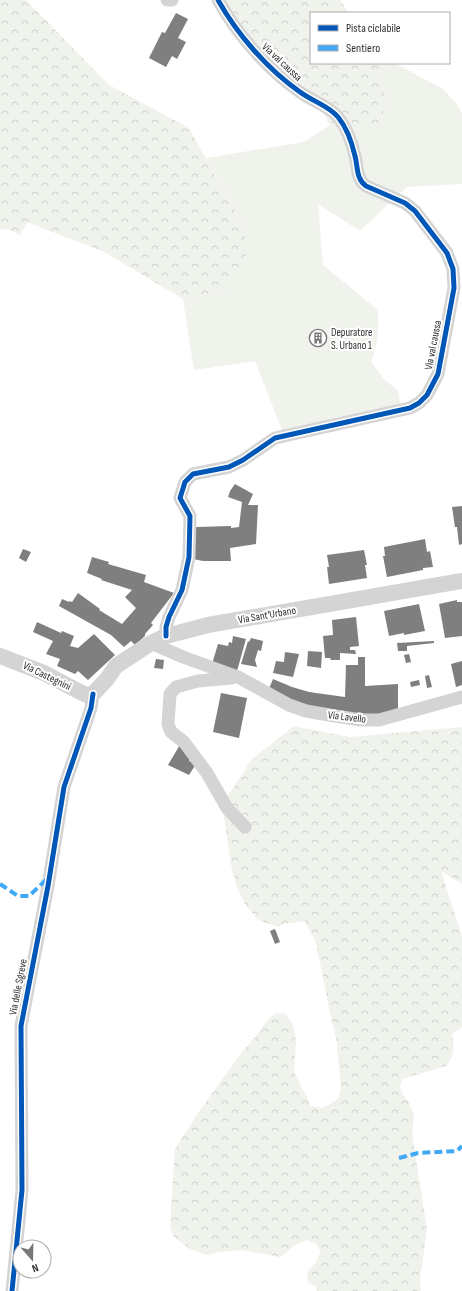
<svg xmlns="http://www.w3.org/2000/svg" width="462" height="1291" font-family="'Sofia Sans Condensed',sans-serif">
<style>
.grass{fill:#f0f2ec}
.forest{fill:url(#forest-crowns)}
.building{fill:#7f7f7f}
.lines{fill:none;stroke-linecap:round;stroke-linejoin:round}
.minor{stroke:#d4d4d4;stroke-width:13}
.tertiary{stroke:#d4d4d4;stroke-width:16}
.quiet{stroke:#3fa9f5;stroke-width:4;stroke-dasharray:8 4;stroke-linecap:butt}
.cycleway-casing{stroke:#fff;stroke-width:8}
.cycleway{stroke:#0057b8;stroke-width:5}
.labels{text-anchor:middle;dominant-baseline:central;stroke-width:4;stroke-linejoin:round;paint-order:stroke}
.street-label{font-size:11px;fill:#2f2f2f;stroke:#fff}
.poi-label{font-size:11px;fill:#2f2f2f;stroke:#fff;text-anchor:start}
</style>
<defs>
<pattern id="forest-crowns" width="20" height="18" patternUnits="userSpaceOnUse"><rect width="20" height="18" fill="#f0f2ec"/><path d="M2 6a3 3 0 1 1 6 0M12 15a3 3 0 1 1 6 0" fill="none" stroke="#ced0cb"/></pattern>
</defs>
<rect width="100%" height="100%" fill="#fff"/>
<path class="grass" d="M378,63H394L443,89L457,104L462,113V184L407,187L360,231L318,204L323,265L378,310C379,331 378,343 371,362L384,379L398,391L402,414L285,438L255,361L194,370L183,299L226,291L245,229L206,158L304,142L330,125H380L386,103Z"/>
<g class="forest">
<polygon points="0,0 26,0 109,85 189,128 245,229 246,262 226,291 183,299 104,252 27,222 20,235 10,230 0,229"/>
<polygon points="224,0 340,0 349,13 311,13 311,63 378,63 386,103 380,125 330,125 313,94 263,51 230,12"/>
<path d="M294,726L350,737L462,727V884L441,871L462,936V1027L452,1034C454,1046 455,1056 446,1066L402,1079L400,1087L402,1093L409,1103L414,1116L412,1132L427,1230L420,1279L421,1291H317L316,1287L308,1282L307,1273L316,1262L321,1251L316,1244L307,1240L295,1245L281,1257L241,1250L219,1252L207,1255L190,1249L173,1236L170,1227L175,1149L200,1110L243,1051L257,1035L268,1019L277,1013L286,1014L293,1025L296,1041L294,1072L311,1106L322,1108L337,1100L341,1089L337,1043L328,1003L316,943L305,921L283,924L279,927L258,920L245,904L237,887L232,870L222,805L252,759Z"/>
</g>
<g class="building">
<polygon points="176,13 188,19 178,38 186,42 177,59 172,56 166,67 149,58 162,32 165,33"/>
<polygon points="316,333 323,341 320,344 313,336"/>
<polygon points="235,484 253,494 248,505 258,505 256,544 230,548 231,561 203,561 193,559 196,527 231,526 231,528 239,527 242,502 228,497 230,491"/>
<polygon points="462,506 462,544 459,545 457,527 455,527 452,507"/>
<polygon points="425,539 427,552 430,551 433,567 423,568 423,570 387,577 383,556 385,556 384,547"/>
<polygon points="23,549 31,552 26,562 19,558"/>
<polygon points="364,550 367,565 365,565 367,578 329,584 327,567 329,567 327,555"/>
<polygon points="92,557 109,562 108,564 146,575 144,582 174,593 151,623 153,625 145,634 145,636 135,645 131,641 124,647 111,635 59,606 62,599 69,602 69,601 72,602 78,593 100,609 99,610 122,624 136,608 125,597 132,590 101,580 102,579 87,573"/>
<polygon points="457,600 457,602 462,602 462,636 445,638 439,604"/>
<polygon points="419,604 425,631 404,635 404,633 389,636 384,611"/>
<polygon points="356,617 359,646 350,647 350,650 355,650 356,654 340,653 340,660 331,660 330,658 325,658 323,636 333,635 332,620"/>
<polygon points="37,622 61,633 62,631 74,636 70,646 78,648 94,634 115,655 88,680 78,671 75,674 57,666 60,659 46,654 53,641 33,632"/>
<polygon points="233,636 246,639 237,671 212,664 218,644 228,646 229,642 232,643"/>
<polygon points="251,638 263,641 261,651 258,650 255,660 257,667 241,664 248,641 249,642"/>
<polygon points="434,641 434,643 407,646 407,651 398,651 397,643"/>
<polygon points="308,651 322,652 321,668 307,666"/>
<polygon points="285,652 299,654 293,677 273,673 276,661 284,662"/>
<polygon points="409,654 411,662 406,663 404,655"/>
<polygon points="358,657 365,657 365,686 398,684 398,712 370,716 305,708 268,691 273,679 292,687 309,692 345,697 346,665 358,665"/>
<polygon points="156,659 164,660 163,669 154,668"/>
<polygon points="462,661 462,685 456,687 451,664"/>
<polygon points="429,675 432,687 427,688 425,676"/>
<polygon points="419,680 420,685 411,687 410,682"/>
<polygon points="221,693 247,698 239,738 213,732"/>
<polygon points="181,743 192,756 189,761 196,764 189,775 168,765"/>
<polygon points="275,929 280,942 275,944 270,931"/>
</g>
<g class="lines">
<g class="minor">
<polyline points="167,0 172,0"/>
<path d="M166,636V627L169,617L182,590L189,557L190,516L180,498L185,482L193,474L229,467L243,460L275,438L410,408L419,403L427,395L438,374L454,288L453,269L447,253L415,211L405,203L366,186C356,179 358,167 355,156C352,143 347,128 338,117C329,106 312,101 300,92C268,70 237,34 218,0"/>
<polyline points="151,643 183,657 238,677 289,705 306,711 335,716 361,720 379,720 462,697"/>
<polyline points="232,678 198,681 176,687 170,694 168,724 171,732 184,742 207,773 227,808 245,827"/>
<polyline points="12,1291 22,1190 21,1026 48,886 64,787 91,708 93,694"/>
</g>
<polyline class="tertiary" points="0,656 44,673 80,692 87,695 93,694 107,679 116,666 151,643 166,636 208,625 462,581"/>
<g class="quiet">
<polyline points="0,884 18,896 29,896 49,877"/>
<polyline points="399,1158 418,1153 457,1151 462,1146"/>
</g>
<defs>
<g id="cycleway">
<path d="M166,636V627L169,617L182,590L189,557L190,516L180,498L185,482L193,474L229,467L243,460L275,438L410,408L419,403L427,395L438,374L454,288L453,269L447,253L415,211L405,203L366,186C356,179 358,167 355,156C352,143 347,128 338,117C329,106 312,101 300,92C268,70 237,34 218,0"/>
<polyline points="12,1291 22,1190 21,1026 48,886 64,787 91,708 93,694"/>
</g>
</defs>
<use href="#cycleway" class="cycleway-casing"/>
<use href="#cycleway" class="cycleway"/>
</g>
<defs>
<symbol id="building-ring" viewBox="-11 -11 22 22"><circle r="9.5" fill="#fff" stroke="#787878" stroke-width="1.5"/><path d="M-4-6H4V6H1V3H-1V6H-4ZM-2.5-4.3h1.7v1.8h-1.7ZM.8-4.3h1.7v1.8H.8ZM-2.5-1h1.7V.8h-1.7ZM.8-1h1.7V.8H.8Z" fill="#787878"/></symbol>
</defs>
<g fill-rule="evenodd">
<use href="#building-ring" x="308" y="328" width="20" height="20"/>
</g>
<g class="labels">
<g class="street-label">
<text transform="translate(282 62) rotate(43)">Via val caussa</text>
<text transform="translate(433 345) rotate(-79)">Via val caussa</text>
<text transform="translate(267 615) rotate(-10)">Via Sant'Urbano</text>
<text transform="translate(47 676) rotate(26)">Via Castegnini</text>
<text transform="translate(347 717) rotate(7)">Via Lavello</text>
<text transform="translate(18 987) rotate(-79)">Via delle Sgreve</text>
</g>
<g class="poi-label">
<text x="331" y="332">Depuratore<tspan x="331" dy="13">S. Urbano 1</tspan></text>
</g>
</g>
<rect x="310" y="12" width="140" height="52" fill="#ffffff" stroke="#acacac"/>
<rect x="318" y="25" width="20" height="6" fill="#0057b8" stroke="#acacac"/>
<text x="346" y="32" font-size="12" fill="#2f2f2f">Pista ciclabile</text>
<rect x="318" y="45" width="20" height="6" fill="#3fa9f5" stroke="#acacac"/>
<text x="346" y="52" font-size="12" fill="#2f2f2f">Sentiero</text>
<g transform="translate(32 1259) rotate(160)"><circle r="19" fill="#ffffff" stroke="#acacac"/>
<path d="M0-3L7 15L0 10L-7 15Z" fill="#787878"/>
<text y="-6" font-size="11" font-weight="bold" text-anchor="middle" fill="#2f2f2f">N</text>
</g>
</svg>
